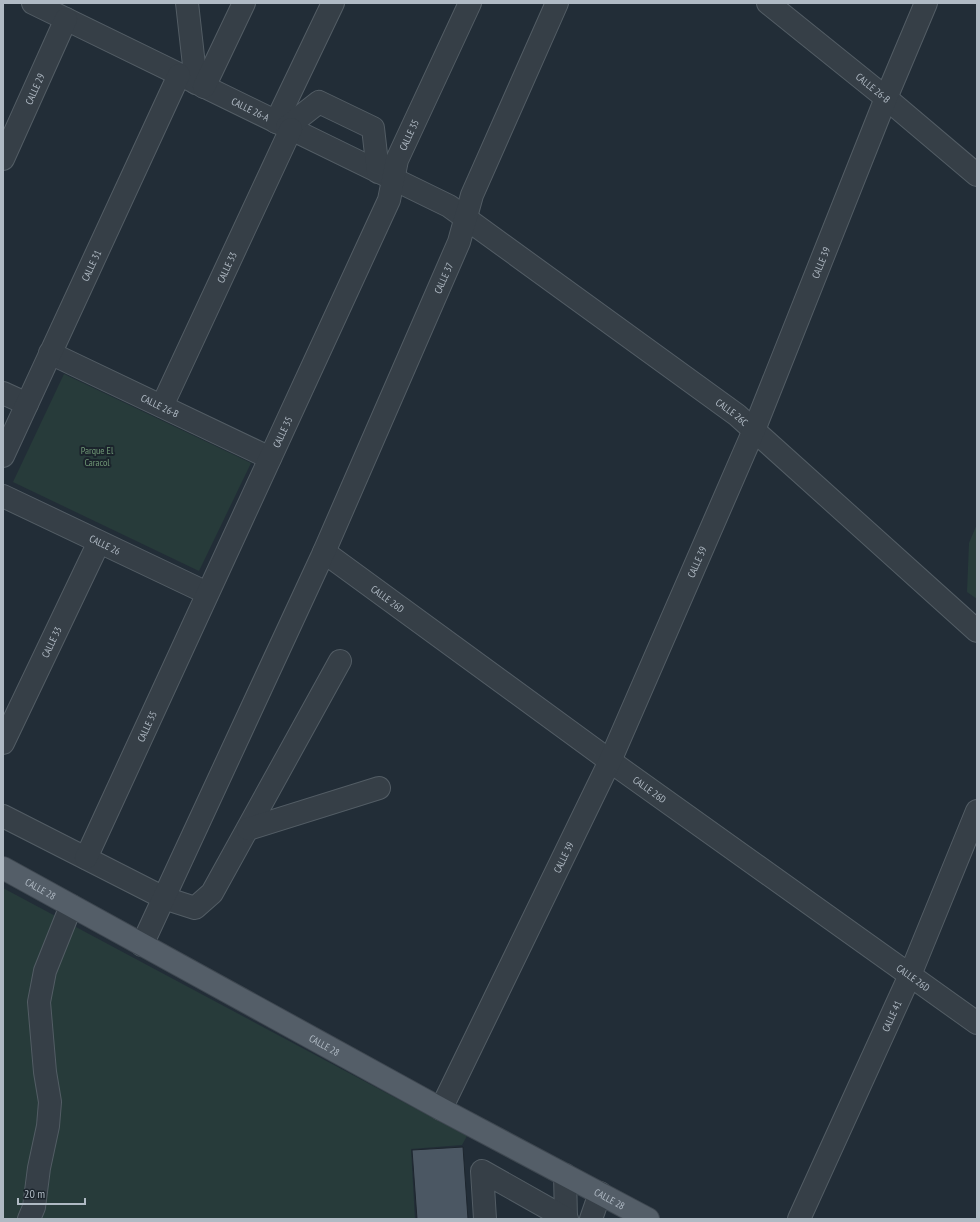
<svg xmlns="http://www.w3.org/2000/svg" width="980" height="1222" font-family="'PT Sans Narrow',sans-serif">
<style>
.green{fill:#273b3a}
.building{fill:#4b5763;stroke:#1d262e}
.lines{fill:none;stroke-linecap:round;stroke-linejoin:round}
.minor-casing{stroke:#535d65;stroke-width:24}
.major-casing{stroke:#3f4851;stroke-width:24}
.minor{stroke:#363f47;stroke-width:22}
.major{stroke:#545e68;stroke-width:22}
.labels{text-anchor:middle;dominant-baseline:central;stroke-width:4;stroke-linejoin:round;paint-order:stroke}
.street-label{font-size:10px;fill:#b0bac4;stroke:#1b242c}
.park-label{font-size:10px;fill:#709876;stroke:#1b242c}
</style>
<rect width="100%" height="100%" fill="#222d37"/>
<g class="green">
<polygon points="64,374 251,463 199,571 13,482"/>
<polygon points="977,524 977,599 967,592 969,543"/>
<polygon points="3,888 467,1136 462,1145 411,1149 415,1219 3,1219"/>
</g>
<polygon class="building" points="463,1147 468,1219 417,1219 412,1150"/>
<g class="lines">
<defs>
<g id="minor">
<path id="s1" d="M33,3L449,206L737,415L977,631"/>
<polyline points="187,3 196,83"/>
<path id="s2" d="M768,3L886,98L977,175"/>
<polyline points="204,87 244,3"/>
<polyline points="276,122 333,3"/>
<polyline points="287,127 319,102 373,128 378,172"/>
<path id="s3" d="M3,159L66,19"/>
<path id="s4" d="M50,353L270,458"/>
<polyline points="3,393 27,404"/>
<path id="s5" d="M162,406L291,129"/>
<path id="s6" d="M3,456L179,75"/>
<path id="s7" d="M3,496L207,593"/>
<path id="s8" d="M324,552L610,761L977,1023"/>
<path id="s9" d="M3,743L99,542"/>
<polyline points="3,816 164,898 195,908 212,893 340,661"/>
<polyline points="248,829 379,788"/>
<path id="s10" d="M86,858L389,200L397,160L470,3"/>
<path id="s11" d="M142,945L324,552L459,242L472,195L557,3"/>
<path id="s12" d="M441,1109L610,761L754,430L886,98L926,3"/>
<polyline points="565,1175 566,1218"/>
<polyline points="29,1219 34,1207 39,1168 48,1126 50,1102 45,1072 39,1002 45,971 71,906"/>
<polyline points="485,1219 482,1171 567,1219"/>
<polyline points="591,1219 600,1193"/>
<path id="s13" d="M799,1219L910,975L977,811"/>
</g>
<g id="major">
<path id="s14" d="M3,868L441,1109L648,1219"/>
</g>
</defs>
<use href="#minor" class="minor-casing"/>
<use href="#major" class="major-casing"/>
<use href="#minor" class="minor"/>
<use href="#major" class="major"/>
</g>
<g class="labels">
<g class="street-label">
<text stroke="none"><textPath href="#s2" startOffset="135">CALLE 26-B</textPath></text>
<text stroke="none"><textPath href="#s3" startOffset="77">CALLE 29</textPath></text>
<text stroke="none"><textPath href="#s1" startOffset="242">CALLE 26-A</textPath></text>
<text stroke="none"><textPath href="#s10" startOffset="793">CALLE 35</textPath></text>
<text stroke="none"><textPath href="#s12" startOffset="928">CALLE 39</textPath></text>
<text stroke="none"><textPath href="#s6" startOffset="210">CALLE 31</textPath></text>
<text stroke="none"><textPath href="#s5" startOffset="153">CALLE 33</textPath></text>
<text stroke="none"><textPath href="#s11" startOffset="732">CALLE 37</textPath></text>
<text stroke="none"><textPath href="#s4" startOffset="122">CALLE 26-B</textPath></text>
<text stroke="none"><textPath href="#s1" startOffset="813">CALLE 26C</textPath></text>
<text stroke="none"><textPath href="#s10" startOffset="469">CALLE 35</textPath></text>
<text stroke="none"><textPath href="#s7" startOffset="113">CALLE 26</textPath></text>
<text stroke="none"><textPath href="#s12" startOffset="604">CALLE 39</textPath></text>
<text stroke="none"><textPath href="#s8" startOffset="79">CALLE 26D</textPath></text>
<text stroke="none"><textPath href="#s9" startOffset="112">CALLE 33</textPath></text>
<text stroke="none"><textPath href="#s10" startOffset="145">CALLE 35</textPath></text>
<text stroke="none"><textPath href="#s8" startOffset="403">CALLE 26D</textPath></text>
<text stroke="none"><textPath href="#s12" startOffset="280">CALLE 39</textPath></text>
<text stroke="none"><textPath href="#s14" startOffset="43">CALLE 28</textPath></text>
<text stroke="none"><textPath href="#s8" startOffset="727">CALLE 26D</textPath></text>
<text stroke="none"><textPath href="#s13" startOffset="223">CALLE 41</textPath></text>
<text stroke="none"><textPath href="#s14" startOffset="367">CALLE 28</textPath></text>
<text stroke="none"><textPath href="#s14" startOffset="691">CALLE 28</textPath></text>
</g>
<g class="park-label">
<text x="97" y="450">Parque El<tspan x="97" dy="12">Caracol</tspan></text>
</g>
</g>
<rect width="980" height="1222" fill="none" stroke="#b0bac4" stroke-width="8"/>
<path d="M18 1198v6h67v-6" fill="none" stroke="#b0bac4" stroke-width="2"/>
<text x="24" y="1198" font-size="12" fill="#b0bac4" stroke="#1b242c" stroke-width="3" paint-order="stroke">20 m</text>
</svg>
